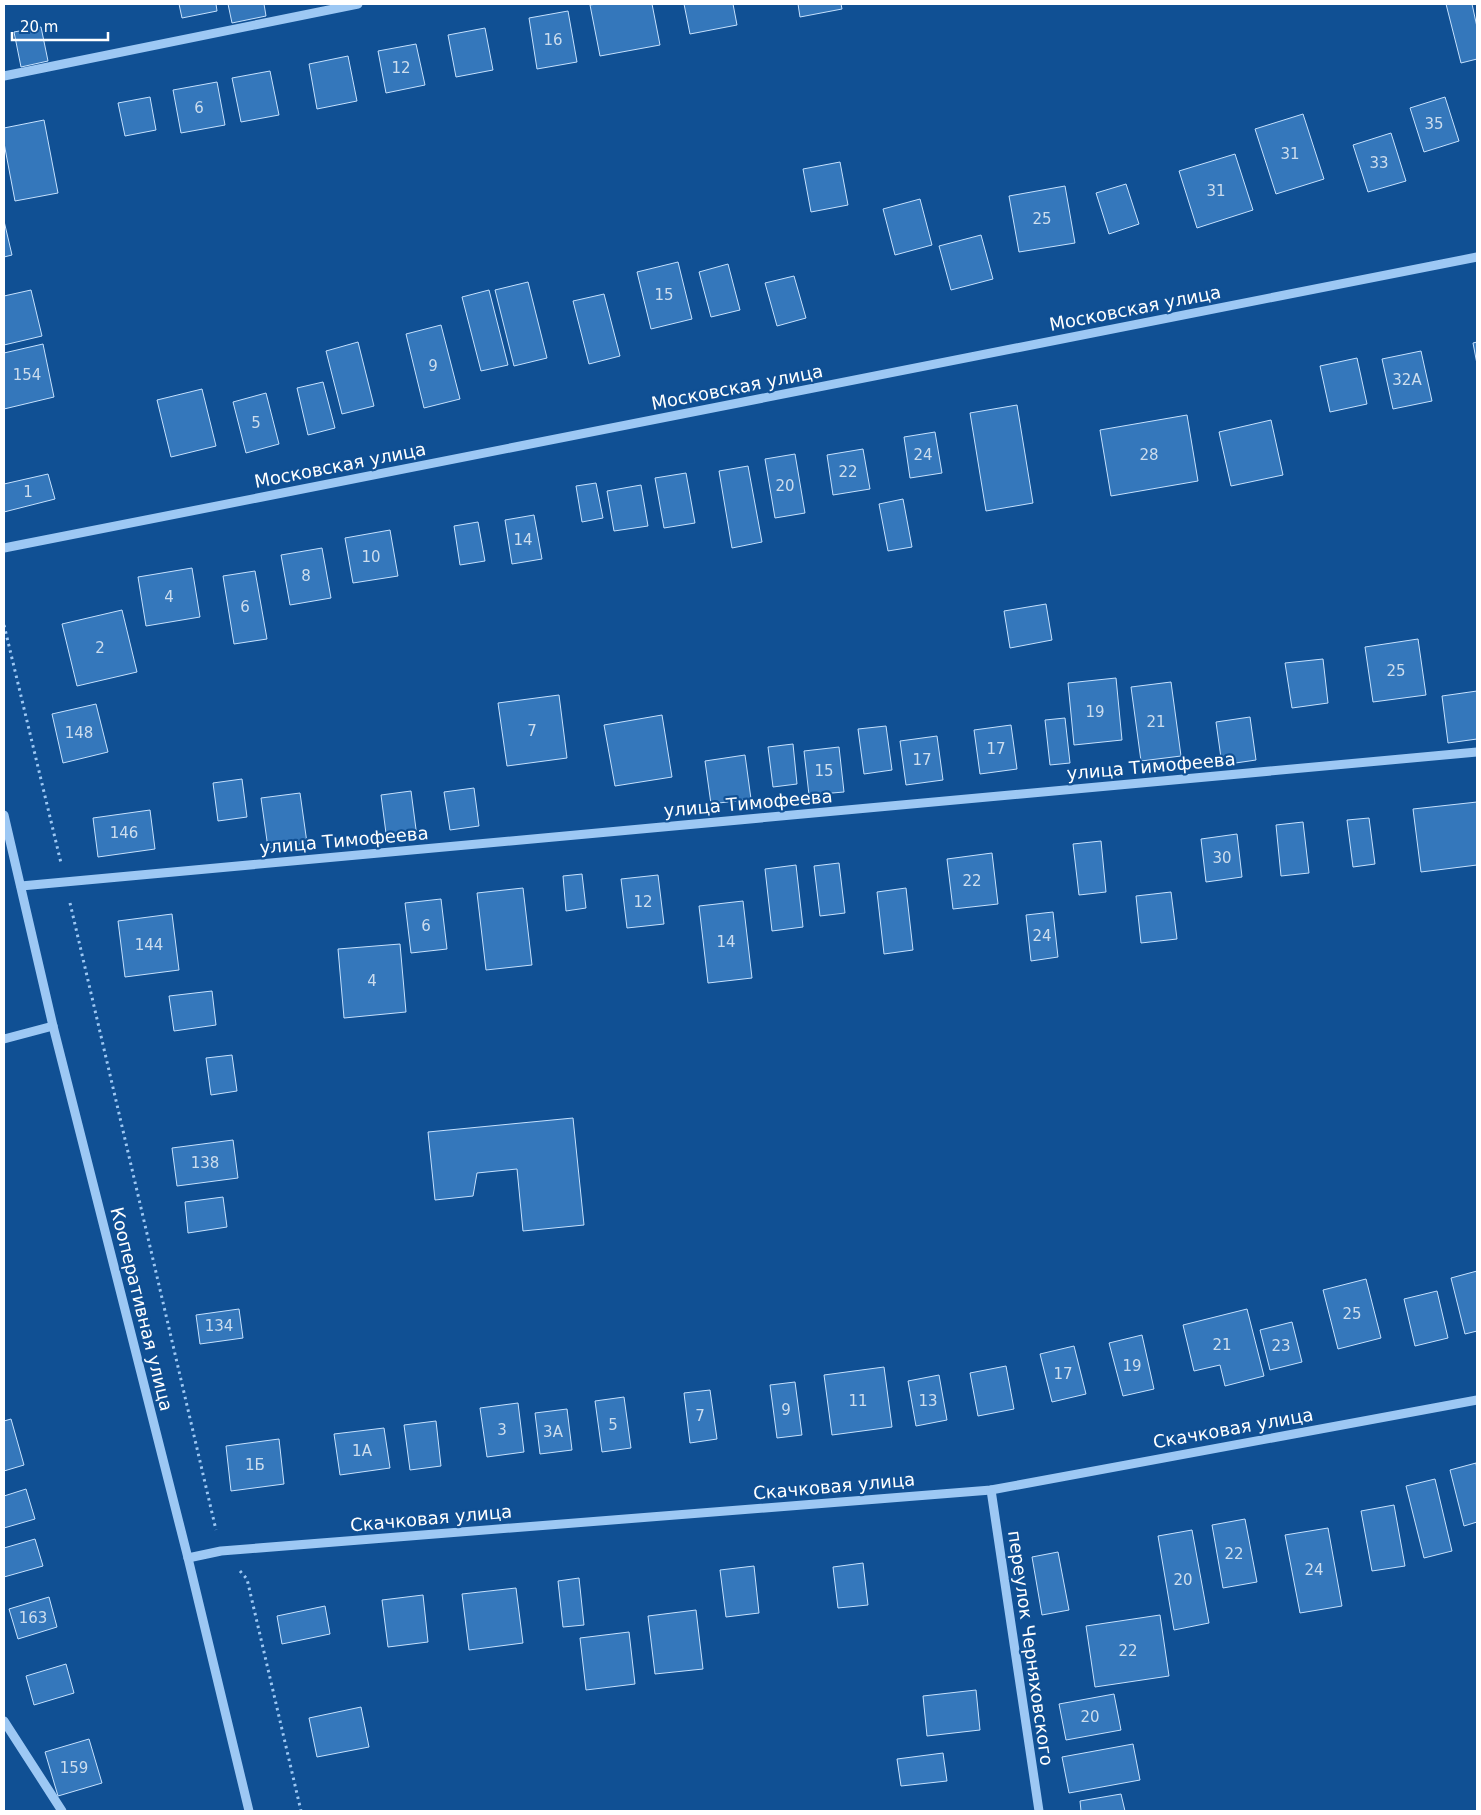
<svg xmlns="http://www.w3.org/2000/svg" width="1481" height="1815" font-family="'DejaVu Sans',sans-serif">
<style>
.building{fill:#3477bb;stroke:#c5e1fe}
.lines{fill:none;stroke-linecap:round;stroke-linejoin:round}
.path{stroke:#9dc8f4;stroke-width:3;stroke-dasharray:2.5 4;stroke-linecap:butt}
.minor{stroke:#9dc8f4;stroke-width:9}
.labels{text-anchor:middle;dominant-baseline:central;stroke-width:4.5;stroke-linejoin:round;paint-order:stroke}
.number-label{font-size:15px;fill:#cde}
.street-label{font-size:18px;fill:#fff;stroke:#105094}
</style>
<rect width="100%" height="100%" fill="#105094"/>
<g class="building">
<polygon points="179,4 216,4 217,11 182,18"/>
<polygon points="228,4 264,4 266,16 232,23"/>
<polygon points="597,4 652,4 660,45 600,56 590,5"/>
<polygon points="684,4 733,4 737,25 690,34"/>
<polygon points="798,4 841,4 842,9 800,17"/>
<polygon points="1446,4 1472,4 1477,27 1477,59 1461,63"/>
<polygon points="568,11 577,62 537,69 529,18"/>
<polygon points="41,27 48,61 21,67 14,32"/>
<polygon points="485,28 493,70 456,77 448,35"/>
<polygon points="416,44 425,85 386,93 378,51"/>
<polygon points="348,56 357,101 317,109 309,64"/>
<polygon points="270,71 279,115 241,122 232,78"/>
<polygon points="217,82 225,125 181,133 173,90"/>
<polygon points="150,97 156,130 125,136 118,103"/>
<polygon points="1445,97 1459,141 1424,152 1410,108"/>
<polygon points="1303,114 1324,179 1276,194 1255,129"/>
<polygon points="44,120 58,193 15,201 4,143 4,128"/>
<polygon points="1391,133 1406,181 1368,192 1353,145"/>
<polygon points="1235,154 1253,210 1197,228 1179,171"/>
<polygon points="840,162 848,205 811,212 803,169"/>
<polygon points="1126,184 1139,224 1109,234 1096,193"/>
<polygon points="1065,186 1075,243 1019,252 1009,196"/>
<polygon points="920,199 932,245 895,255 883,209"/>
<polygon points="4,221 12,255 4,257"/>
<polygon points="981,235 993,279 951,290 939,246"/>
<polygon points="678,262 692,319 651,329 637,272"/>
<polygon points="728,264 740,310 711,317 699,272"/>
<polygon points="794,276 806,318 777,326 765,283"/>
<polygon points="528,282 547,358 514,366 495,290"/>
<polygon points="31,290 42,336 4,345 4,296"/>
<polygon points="489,290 508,365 481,371 462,297"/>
<polygon points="604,294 620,356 589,364 573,301"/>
<polygon points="441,325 460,399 424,408 406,334"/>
<polygon points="358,342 374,406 342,414 326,351"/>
<polygon points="1477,342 1477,364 1473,343"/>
<polygon points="43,344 54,397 4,409 4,353"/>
<polygon points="1421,351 1432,401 1393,409 1382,359"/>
<polygon points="1357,358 1367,404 1330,412 1320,366"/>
<polygon points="323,382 335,428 308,435 297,388"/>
<polygon points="202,389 216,446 171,457 157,400"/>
<polygon points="266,393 279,444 246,453 233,402"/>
<polygon points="1017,405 1033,503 986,511 970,413"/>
<polygon points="1187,415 1198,481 1111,496 1100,430"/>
<polygon points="1271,420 1283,475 1231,486 1219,432"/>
<polygon points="935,432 942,473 910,478 904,437"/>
<polygon points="863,449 870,489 833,495 827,455"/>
<polygon points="795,454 805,513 775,518 765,459"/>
<polygon points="748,466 762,542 732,548 719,471"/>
<polygon points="686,473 695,523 664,528 655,478"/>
<polygon points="48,474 55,499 4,512 4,484"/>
<polygon points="596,483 603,518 582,522 576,486"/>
<polygon points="641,485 648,526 614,531 607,491"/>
<polygon points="903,499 912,547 888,551 879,504"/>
<polygon points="534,515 542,559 512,564 505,520"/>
<polygon points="478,522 485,561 460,565 454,526"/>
<polygon points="390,530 398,576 353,583 345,538"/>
<polygon points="322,548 331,598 290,605 281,555"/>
<polygon points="192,568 200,617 146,626 138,577"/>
<polygon points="255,571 267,639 234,644 223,576"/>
<polygon points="1046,604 1052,640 1010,648 1004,611"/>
<polygon points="122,610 137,672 77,686 62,624"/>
<polygon points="1418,639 1426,695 1373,702 1365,647"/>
<polygon points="1323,659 1328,703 1292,708 1285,663"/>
<polygon points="1116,678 1122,740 1074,745 1068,683"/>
<polygon points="1171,682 1181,756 1141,761 1131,687"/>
<polygon points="1477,691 1477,739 1448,743 1442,696"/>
<polygon points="559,695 567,758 507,766 498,703"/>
<polygon points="96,704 108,752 63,763 52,714"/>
<polygon points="662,715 672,777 615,786 604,725"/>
<polygon points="1250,717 1256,760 1222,765 1216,722"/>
<polygon points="1065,718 1070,763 1050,765 1045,720"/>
<polygon points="1011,725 1017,769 980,774 974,730"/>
<polygon points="886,726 892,770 864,774 858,729"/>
<polygon points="937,736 943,780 906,785 900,741"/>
<polygon points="793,744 797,784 773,787 768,747"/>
<polygon points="839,747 844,792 809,795 804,751"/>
<polygon points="745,755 751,799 711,804 705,761"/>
<polygon points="242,779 247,817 218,821 213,783"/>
<polygon points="474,788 479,826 450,830 444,792"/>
<polygon points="411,791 417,837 387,841 381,795"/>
<polygon points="300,793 307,843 268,848 261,798"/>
<polygon points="1477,802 1477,865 1421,872 1413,809"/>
<polygon points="150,810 155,849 98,857 93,818"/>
<polygon points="1369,818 1375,864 1353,867 1347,820"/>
<polygon points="1303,822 1309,873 1281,876 1276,825"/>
<polygon points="1237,834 1242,877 1206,882 1201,839"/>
<polygon points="1101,841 1106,892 1079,895 1073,844"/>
<polygon points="992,853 998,904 953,909 947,859"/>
<polygon points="839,863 845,913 820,916 814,866"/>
<polygon points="796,865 803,927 772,931 765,869"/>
<polygon points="582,874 586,908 566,911 563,876"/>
<polygon points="658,875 664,924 627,928 621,879"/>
<polygon points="523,888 532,965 486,970 477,893"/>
<polygon points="906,888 913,950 884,954 877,892"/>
<polygon points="1171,892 1177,939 1141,943 1136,896"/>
<polygon points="441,899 447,949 411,953 405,903"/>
<polygon points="743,901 752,978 708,983 699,906"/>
<polygon points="1053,912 1058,957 1031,961 1026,915"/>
<polygon points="172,914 179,970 125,977 118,921"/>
<polygon points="400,944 406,1012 344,1018 338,949"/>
<polygon points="212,991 216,1025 174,1031 169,996"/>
<polygon points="232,1055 237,1091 211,1095 206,1058"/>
<polygon points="573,1118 584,1225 523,1231 517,1169 477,1173 473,1196 435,1200 428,1132"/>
<polygon points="233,1140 238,1178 177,1186 172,1148"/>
<polygon points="223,1197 227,1227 188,1233 185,1202"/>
<polygon points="1477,1271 1477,1331 1465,1334 1451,1278"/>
<polygon points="1366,1279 1381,1338 1338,1349 1323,1290"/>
<polygon points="1437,1291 1448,1338 1415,1346 1404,1299"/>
<polygon points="239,1309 243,1338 200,1344 196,1315"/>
<polygon points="1247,1309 1264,1376 1225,1386 1220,1365 1194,1371 1183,1325"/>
<polygon points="1292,1322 1302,1362 1270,1370 1260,1330"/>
<polygon points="1142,1335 1154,1389 1123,1396 1109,1343"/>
<polygon points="1074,1346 1086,1394 1052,1402 1040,1354"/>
<polygon points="1006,1366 1014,1409 978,1416 970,1373"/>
<polygon points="884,1367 892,1427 832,1435 824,1375"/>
<polygon points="939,1375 947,1420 916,1426 908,1381"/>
<polygon points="795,1382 802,1435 777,1438 770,1385"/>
<polygon points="710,1390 717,1439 690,1443 684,1393"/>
<polygon points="624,1397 631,1448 602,1452 595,1401"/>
<polygon points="518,1403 524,1452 487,1457 480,1408"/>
<polygon points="567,1409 572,1450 540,1454 535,1413"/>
<polygon points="11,1419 24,1465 4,1471 4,1421"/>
<polygon points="436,1421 441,1466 410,1470 404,1425"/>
<polygon points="384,1428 390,1468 340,1475 334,1434"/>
<polygon points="279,1439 284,1484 231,1491 226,1446"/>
<polygon points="1476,1463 1477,1470 1477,1522 1464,1526 1450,1470"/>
<polygon points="1435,1479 1452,1551 1424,1558 1406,1486"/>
<polygon points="26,1489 35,1519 4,1528 4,1496"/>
<polygon points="1394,1505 1405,1566 1372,1571 1361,1511"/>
<polygon points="1245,1519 1257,1582 1223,1588 1212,1525"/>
<polygon points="1328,1528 1342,1606 1300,1613 1285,1535"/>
<polygon points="1192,1530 1209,1623 1174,1630 1158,1536"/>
<polygon points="35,1539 43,1566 4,1577 4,1548"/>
<polygon points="1058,1552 1069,1610 1042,1615 1032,1557"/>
<polygon points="863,1563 868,1605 838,1608 833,1567"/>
<polygon points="754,1566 759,1613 726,1617 720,1570"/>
<polygon points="579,1578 584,1625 563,1627 558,1581"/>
<polygon points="516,1588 523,1643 469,1650 462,1594"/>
<polygon points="423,1595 428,1642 388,1647 382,1600"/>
<polygon points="49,1597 57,1627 18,1639 9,1609"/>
<polygon points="325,1606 330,1634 282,1644 277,1616"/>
<polygon points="696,1610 703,1669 655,1674 648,1616"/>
<polygon points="1160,1615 1169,1676 1095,1687 1086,1626"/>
<polygon points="629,1632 635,1684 586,1690 580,1638"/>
<polygon points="66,1664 74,1693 34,1705 26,1676"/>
<polygon points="976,1690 980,1730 927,1736 923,1696"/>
<polygon points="1114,1694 1121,1730 1066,1740 1059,1704"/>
<polygon points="361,1707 369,1747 317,1757 309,1718"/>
<polygon points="89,1739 102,1783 58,1796 45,1752"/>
<polygon points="1133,1744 1140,1780 1069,1793 1062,1757"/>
<polygon points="943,1753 947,1781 901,1786 897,1759"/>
<polygon points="1121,1794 1125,1811 1081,1811 1080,1801"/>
</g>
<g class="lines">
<g class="path">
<polyline points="4,625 61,863"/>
<polyline points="70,903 216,1530"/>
<polyline points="240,1571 247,1579 301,1811"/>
</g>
<g class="minor">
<polyline points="4,76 358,4"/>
<polyline points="4,548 1477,257"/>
<polyline points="4,815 53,1026 188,1558 249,1811"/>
<polyline points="21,886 1477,752"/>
<polyline points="4,1039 53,1026"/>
<polyline points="991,1490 1039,1811"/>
<polyline points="188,1558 221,1551 991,1490 1477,1400"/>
<polyline points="4,1721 62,1811"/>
</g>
</g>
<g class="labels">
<g class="number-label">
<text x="553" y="40">16</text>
<text x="401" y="68">12</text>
<text x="199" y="108">6</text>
<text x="1434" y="124">35</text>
<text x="1290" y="154">31</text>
<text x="1379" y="163">33</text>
<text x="1216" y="191">31</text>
<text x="1042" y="219">25</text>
<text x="664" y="295">15</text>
<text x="433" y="366">9</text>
<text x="27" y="375">154</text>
<text x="1407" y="380">32А</text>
<text x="256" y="423">5</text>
<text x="923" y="455">24</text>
<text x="1149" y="455">28</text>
<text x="848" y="472">22</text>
<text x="785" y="486">20</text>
<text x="28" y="492">1</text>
<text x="523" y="540">14</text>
<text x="371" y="557">10</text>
<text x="306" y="576">8</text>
<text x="169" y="597">4</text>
<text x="245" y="607">6</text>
<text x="100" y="648">2</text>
<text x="1396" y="671">25</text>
<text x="1095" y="712">19</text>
<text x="1156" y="722">21</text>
<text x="532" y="731">7</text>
<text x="79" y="733">148</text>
<text x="996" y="749">17</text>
<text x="922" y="760">17</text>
<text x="824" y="771">15</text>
<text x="124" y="833">146</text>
<text x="1222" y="858">30</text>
<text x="972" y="881">22</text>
<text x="643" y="902">12</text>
<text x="426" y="926">6</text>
<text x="1042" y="936">24</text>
<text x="726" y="942">14</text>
<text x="149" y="945">144</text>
<text x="372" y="981">4</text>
<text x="205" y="1163">138</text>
<text x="1352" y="1314">25</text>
<text x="219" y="1326">134</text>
<text x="1222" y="1345">21</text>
<text x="1281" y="1346">23</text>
<text x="1132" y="1366">19</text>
<text x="1063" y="1374">17</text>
<text x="858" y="1401">11</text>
<text x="928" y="1401">13</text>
<text x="786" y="1410">9</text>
<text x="700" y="1416">7</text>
<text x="613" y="1425">5</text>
<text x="502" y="1430">3</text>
<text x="553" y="1432">3А</text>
<text x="362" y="1451">1А</text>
<text x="255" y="1465">1Б</text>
<text x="1234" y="1554">22</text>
<text x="1314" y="1570">24</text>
<text x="1183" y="1580">20</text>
<text x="33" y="1618">163</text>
<text x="1128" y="1651">22</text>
<text x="1090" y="1717">20</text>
<text x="74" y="1768">159</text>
</g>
<g class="street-label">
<text transform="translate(1135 308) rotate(-11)">Московская улица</text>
<text transform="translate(737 387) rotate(-11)">Московская улица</text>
<text transform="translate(340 465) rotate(-11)">Московская улица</text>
<text transform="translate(1151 766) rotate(-5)">улица Тимофеева</text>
<text transform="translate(748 803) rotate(-5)">улица Тимофеева</text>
<text transform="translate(344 840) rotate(-5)">улица Тимофеева</text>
<text transform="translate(142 1309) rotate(76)">Кооперативная улица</text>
<text transform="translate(1233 1428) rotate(-10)">Скачковая улица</text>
<text transform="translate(834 1486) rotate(-5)">Скачковая улица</text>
<text transform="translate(431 1518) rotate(-5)">Скачковая улица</text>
<text transform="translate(1031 1648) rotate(82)">переулок Черняховского</text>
</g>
</g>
<rect width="1481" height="1815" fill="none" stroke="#ffffff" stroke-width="10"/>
<path d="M12 32v8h96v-8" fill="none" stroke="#ffffff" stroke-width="2.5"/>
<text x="20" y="32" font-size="15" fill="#ffffff" stroke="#105094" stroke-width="4" paint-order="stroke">20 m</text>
</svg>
